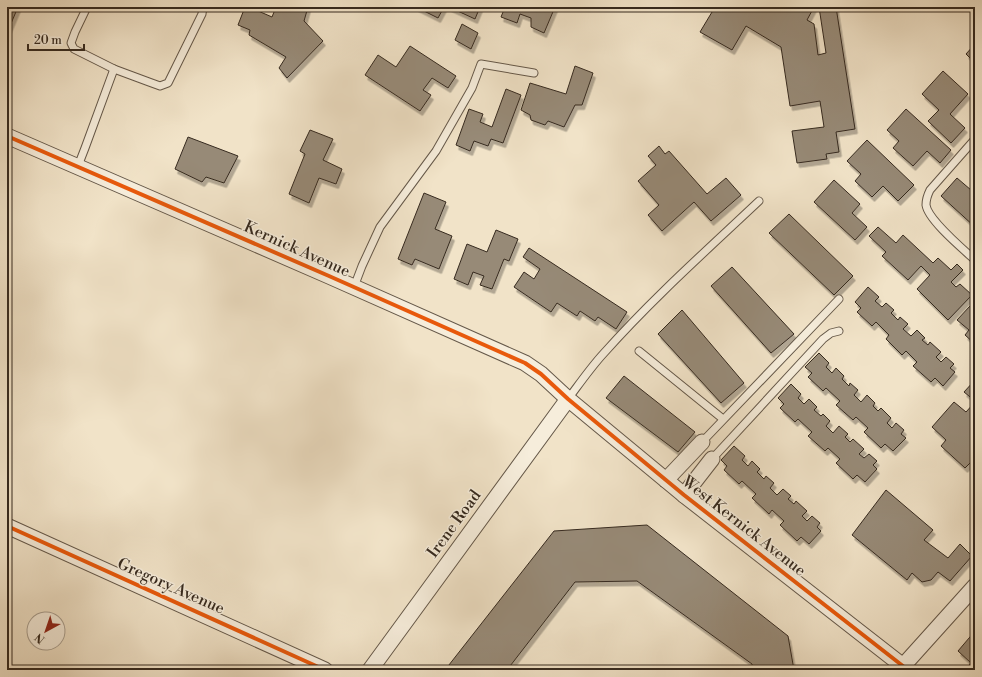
<svg xmlns="http://www.w3.org/2000/svg" width="982" height="677" font-family="'Libre Bodoni',serif">
<style>
.building{fill:#978a77;stroke:#362a1f;filter:url(#shadow)}
.lines{fill:none;stroke-linecap:round;stroke-linejoin:round}
.lane-casing{stroke:#655849;stroke-width:9}
.street-casing{stroke:#655849;stroke-width:17}
.lane{stroke:#f6eddb;stroke-width:7}
.street{stroke:#f6eddb;stroke-width:15}
.cycleway-casing{stroke:#f6eddb;stroke-width:6}
.cycleway{stroke:#e8590c;stroke-width:4}
.labels{text-anchor:middle;dominant-baseline:central;stroke-width:3;stroke-linejoin:round;paint-order:stroke}
.street-label{font-size:16px;fill:#362a1f;stroke:#f6eddb}
</style>
<defs>
<filter id="shadow"><feDropShadow dx="2.5" dy="4.5" stdDeviation="0" flood-color="#0004"/></filter>
</defs>
<rect width="100%" height="100%" fill="#f1e3c8"/>
<filter id="stains"><feTurbulence type="fractalNoise" baseFrequency=".005" numOctaves="4"/><feColorMatrix values="0 0 0 0 .2 0 0 0 0 .09 0 0 0 0 .02 0 0 0 .5 -.17"/></filter>
<radialGradient id="worn" r=".72"><stop offset=".6" stop-color="#630" stop-opacity="0"/><stop offset="1" stop-color="#630" stop-opacity=".3"/></radialGradient>
<g class="building">
<polygon points="7,7 18,7 7,33"/>
<polygon points="245,7 249,7 272,17 276,7 308,7 304,21 323,41 287,78 279,68 286,57 249,35 250,30 238,25"/>
<polygon points="416,7 444,7 438,18"/>
<polygon points="449,7 480,7 475,19"/>
<polygon points="505,7 555,7 544,33 531,27 531,18 520,14 517,23 501,17"/>
<polygon points="715,7 779,7 786,11 788,7 814,7 807,20 814,24 818,55 826,53 819,7 836,7 855,129 836,132 839,152 826,154 827,159 797,163 792,131 824,127 820,101 790,106 781,47 746,26 732,50 700,32"/>
<polygon points="462,24 478,33 471,49 455,40"/>
<polygon points="975,44 975,63 966,54"/>
<polygon points="410,46 456,76 448,88 432,78 423,90 431,95 420,111 365,75 378,55 396,67"/>
<polygon points="575,66 593,73 582,105 575,105 564,127 548,121 545,125 531,120 530,115 521,110 530,83 566,94"/>
<polygon points="943,71 968,94 950,114 965,128 951,143 928,121 939,110 922,94"/>
<polygon points="506,89 521,95 503,143 491,139 488,146 474,141 470,151 456,145 469,109 483,114 480,122 492,127"/>
<polygon points="906,109 951,150 940,163 927,151 913,166 893,148 899,141 887,130"/>
<polygon points="310,130 333,139 323,160 342,169 336,184 319,178 309,203 289,194 305,154 300,151"/>
<polygon points="188,137 238,156 224,183 206,177 202,182 175,169"/>
<polygon points="867,140 914,185 898,201 883,186 872,197 855,181 861,174 847,161"/>
<polygon points="659,146 665,154 669,151 707,194 726,178 741,195 711,221 694,202 662,231 648,215 659,205 638,181 656,165 648,156"/>
<polygon points="957,178 971,190 975,186 975,227 941,196"/>
<polygon points="834,180 860,204 852,213 867,227 855,240 814,202"/>
<polygon points="424,193 446,202 435,229 452,236 439,269 415,259 412,265 398,259"/>
<polygon points="789,214 853,276 834,295 769,233"/>
<polygon points="878,227 896,243 903,235 933,263 938,258 951,270 957,264 963,270 951,282 956,287 960,284 972,295 948,320 917,289 930,275 921,266 908,280 882,256 886,252 869,236"/>
<polygon points="496,230 518,239 509,261 504,259 492,289 480,285 484,276 473,272 468,285 454,279 467,244 487,252"/>
<polygon points="529,248 627,312 616,329 598,317 595,321 580,311 577,316 557,303 551,312 514,287 524,272 534,279 540,269 523,257"/>
<polygon points="732,267 794,334 771,353 711,286"/>
<polygon points="868,287 879,297 875,301 882,307 886,303 894,310 891,313 898,320 900,317 908,324 903,329 911,336 917,330 925,338 922,340 928,345 930,342 941,352 936,357 941,362 946,357 954,364 950,368 955,372 943,386 935,378 931,382 913,366 917,362 906,351 902,355 886,339 889,335 876,322 872,326 857,312 861,308 855,302"/>
<polygon points="970,306 975,311 975,344 965,335 969,330 957,320"/>
<polygon points="682,310 744,383 721,403 658,334"/>
<polygon points="819,353 829,363 826,367 832,373 836,368 844,376 842,379 849,386 850,383 858,390 854,395 861,402 867,395 875,403 873,406 878,411 881,408 891,418 887,423 892,428 896,423 904,430 901,434 906,438 893,451 885,444 881,448 864,432 868,428 856,417 853,420 836,405 840,401 826,388 823,391 808,377 812,373 805,367"/>
<polygon points="624,376 695,432 678,452 606,398"/>
<polygon points="975,380 975,401 964,392"/>
<polygon points="791,384 801,394 798,398 804,404 809,399 817,407 814,410 821,416 823,414 830,421 826,426 833,433 839,426 848,434 845,437 850,442 853,439 864,449 859,454 864,458 869,454 877,461 873,465 877,469 865,482 857,475 853,479 836,463 840,459 828,448 825,451 808,436 812,432 798,419 795,422 780,408 784,404 778,398"/>
<polygon points="954,402 966,412 975,402 975,413 972,417 975,419 975,464 972,461 965,468 941,446 946,440 932,427"/>
<polygon points="734,446 745,456 742,460 748,466 752,461 760,469 757,472 764,479 766,476 774,483 770,488 777,495 783,489 791,496 788,499 794,504 796,501 807,511 802,516 807,521 812,516 820,523 817,527 821,531 809,544 801,537 797,541 780,525 784,521 772,510 769,514 752,498 756,494 742,481 739,484 724,470 727,466 721,460"/>
<polygon points="886,490 933,530 924,540 948,558 960,544 972,556 950,581 938,572 931,580 922,582 912,573 907,580 852,535"/>
<polygon points="647,525 788,636 794,670 753,670 752,664 637,581 575,582 507,670 445,670 554,531"/>
<polygon points="975,631 975,670 965,670 971,663 958,651"/>
</g>
<g class="lines">
<defs>
<g id="lane">
<polyline points="87,7 75,32 71,43 74,49 114,69 149,82 160,86 168,83 202,14 203,7"/>
<path d="M975,139L930,190C928,194 926,199 926,205C928,220 963,249 975,260"/>
<polyline points="78,166 85,148 114,69"/>
<polyline points="354,287 362,266 380,227 436,151 472,88 481,64 534,73"/>
<polyline points="639,351 723,419"/>
<path d="M568,399C580,383 591,367 604,353C652,299 707,250 759,201"/>
<polyline points="702,442 839,299"/>
<polyline points="712,459 823,339 831,333 839,331"/>
</g>
<g id="street">
<polyline points="7,136 329,276 525,363 541,374 568,399 684,495 908,670"/>
<polyline points="666,480 702,442"/>
<polyline points="684,495 712,459"/>
<polyline points="7,526 325,670"/>
<polyline points="903,666 975,586"/>
<polyline points="370,670 568,399"/>
</g>
</defs>
<use href="#lane" class="lane-casing"/>
<use href="#street" class="street-casing"/>
<use href="#lane" class="lane"/>
<use href="#street" class="street"/>
<defs>
<g id="cycleway">
<polyline points="7,136 329,276 525,363 541,374 568,399 684,495 908,670"/>
<polyline points="7,526 325,670"/>
</g>
</defs>
<use href="#cycleway" class="cycleway-casing"/>
<use href="#cycleway" class="cycleway"/>
</g>
<g class="labels">
<g class="street-label">
<text transform="translate(297 249) rotate(24)">Kernick Avenue</text>
<text transform="translate(454 524) rotate(-54)">Irene Road</text>
<text transform="translate(744 526) rotate(38)">West Kernick Avenue</text>
<text transform="translate(171 586) rotate(24)">Gregory Avenue</text>
</g>
</g>
<rect width="982" height="677" fill="none" stroke="#f1e3c8" stroke-width="24"/>
<rect x="8" y="8" width="966" height="661" fill="none" stroke="#362a1f" stroke-width="2"/>
<rect x="12" y="12" width="958" height="653" fill="none" stroke="#362a1f"/>
<g transform="translate(46 631) rotate(220)"><circle r="19" fill="#f6eddb" stroke="#a99f90"/>
<path d="M0-3L7 15L0 10L-7 15Z" fill="#8f2418"/>
<text y="-6" font-size="11" font-weight="bold" text-anchor="middle" fill="#362a1f">N</text>
</g>
<path d="M28 44v6h56v-6" fill="none" stroke="#362a1f" stroke-width="2"/>
<text x="34" y="44" font-size="12" fill="#362a1f" stroke="#f6eddb" stroke-width="3" paint-order="stroke">20 m</text>
<rect width="100%" height="100%" filter="url(#stains)"/>
<rect width="100%" height="100%" fill="url(#worn)"/>
</svg>
